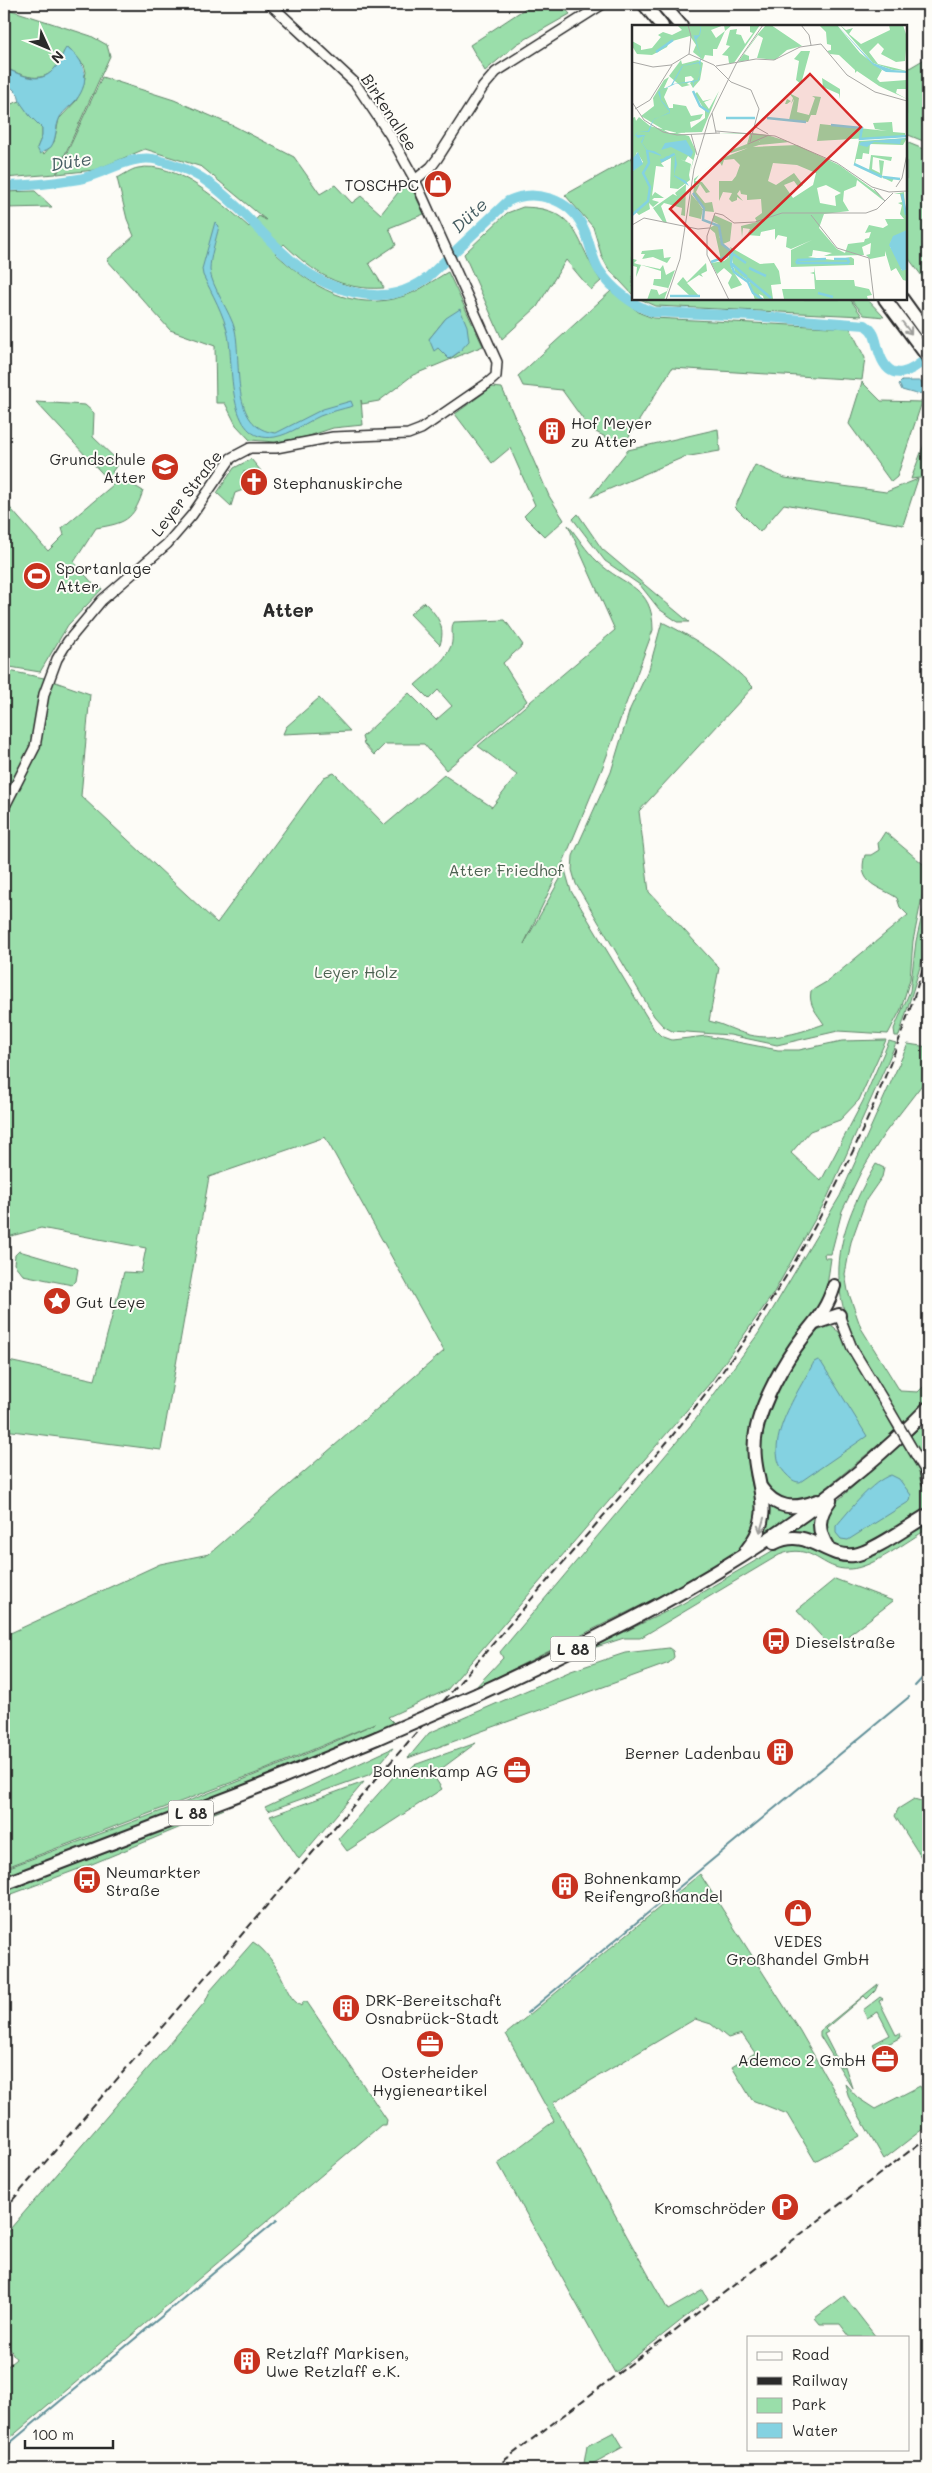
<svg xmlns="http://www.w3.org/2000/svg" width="932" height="2473" font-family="Mali,sans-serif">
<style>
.green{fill:#9adeaa;stroke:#62846a;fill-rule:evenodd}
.water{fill:#84d2e1;stroke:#608f98}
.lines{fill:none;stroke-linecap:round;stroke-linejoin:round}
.stream{stroke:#608f98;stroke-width:2}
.river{stroke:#84d2e1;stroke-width:10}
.minor-casing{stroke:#2b2b2b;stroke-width:12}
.highway-casing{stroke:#2b2b2b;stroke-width:16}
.minor{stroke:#fdfcf7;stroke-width:9}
.highway{stroke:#fdfcf7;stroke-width:12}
.rail{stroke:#2b2b2b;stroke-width:2;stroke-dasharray:8 4;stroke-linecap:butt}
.minor-bridge-casing{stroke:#2b2b2b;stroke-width:12;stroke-linecap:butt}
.highway-bridge-casing{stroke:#2b2b2b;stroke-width:16;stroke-linecap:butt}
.minor-bridge{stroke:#fdfcf7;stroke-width:9}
.highway-bridge{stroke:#fdfcf7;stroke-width:12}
.oneway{stroke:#9e9e9b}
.labels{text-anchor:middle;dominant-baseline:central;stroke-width:4;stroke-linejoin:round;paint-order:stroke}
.shield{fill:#fdfcf7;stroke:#6a6a68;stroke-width:1}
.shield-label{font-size:15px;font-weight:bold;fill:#2b2b2b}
.street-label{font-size:16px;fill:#2b2b2b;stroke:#fdfcf7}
.poi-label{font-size:16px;fill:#2b2b2b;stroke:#fdfcf7;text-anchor:start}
.park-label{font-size:16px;fill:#4c6151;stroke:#fdfcf7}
.water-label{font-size:18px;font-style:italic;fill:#465d62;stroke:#fdfcf7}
.quarter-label{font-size:19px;font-weight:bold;fill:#2b2b2b;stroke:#fdfcf7}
.inset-river{fill:none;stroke:#84d2e1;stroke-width:2.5}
.inset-road{fill:none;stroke:#a9a8a5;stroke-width:1}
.view{fill:#d62828;fill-opacity:0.15;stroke:#d62828;stroke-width:2.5}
.inset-edge{fill:none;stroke:#2b2b2b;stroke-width:2.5}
</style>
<rect width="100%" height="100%" fill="#fdfcf7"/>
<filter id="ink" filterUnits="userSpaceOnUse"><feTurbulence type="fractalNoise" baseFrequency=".02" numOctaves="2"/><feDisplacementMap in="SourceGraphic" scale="10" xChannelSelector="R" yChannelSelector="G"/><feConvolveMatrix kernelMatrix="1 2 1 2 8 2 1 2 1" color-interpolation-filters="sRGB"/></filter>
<g filter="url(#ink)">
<g class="green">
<polygon points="532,4 561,4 570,14 517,44 485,71 470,45"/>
<path d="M11,10L91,36L107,45L110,56L56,174L4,178V108L5,106L20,101L30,116L42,128V136L37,148L44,154L54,142L59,119L76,101L83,87L86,72L84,65L68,48C62,51 63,56 60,61C46,86 27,77 7,69L4,70V21Z"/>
<polygon points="928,57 928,143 906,134 906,70"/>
<path d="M102,77L174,100L234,126L294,157L320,194L335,185L352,203L361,196L381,214L408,180L424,214L389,228L396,245L369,263L384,288C340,291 314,273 284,244L275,253C311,286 352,313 404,296C420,291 433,280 448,272L483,346L413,375L379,401L362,404L361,400L363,425L333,428L306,437L276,442L250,440L236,425L225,403H216L215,346L170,330L107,260L134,236L127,219L117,178C124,175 131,169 138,168C176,160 223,204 249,227L259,216L266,220L202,167L145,149L95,170L57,174ZM446,318L459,352L450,359L429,339Z"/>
<polygon points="906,142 928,151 928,261 923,270 928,273 928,284 906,255"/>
<polygon points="633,157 633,295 608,268 602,257 593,227 565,195"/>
<polygon points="35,191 52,207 4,208 4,192"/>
<path d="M523,207C581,208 575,243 601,281L591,290L566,260L537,307L502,339L464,254L507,213Z"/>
<polygon points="611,291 640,313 653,318 850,328 865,358 862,380 672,368 623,446 590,429 562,390 523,386 518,376"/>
<polygon points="640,299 850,299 862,316 656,306"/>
<polygon points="851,299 867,299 884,317 864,315"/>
<polygon points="862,382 881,401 922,402 897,477 891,482 849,424"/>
<polygon points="492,387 502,388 549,496 564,520 545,537 524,516 535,505 510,448 492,463 455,414"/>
<path d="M36,402L85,405L94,413L93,437L119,462L112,472L143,491C133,521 125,523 96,528L74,562L95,586H100L102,589L68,625L40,672L4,666V501L48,551L64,535L62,528L113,485Z"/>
<polygon points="718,429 720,451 684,457 591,497 628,450"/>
<polygon points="928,434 928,477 911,479"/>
<polygon points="251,459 261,471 243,472 243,490 235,493 231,506 217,493 234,468"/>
<polygon points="755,465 785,478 886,492 918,479 903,525 784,504 760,532 735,507"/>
<polygon points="578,514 602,549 689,622 678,622 659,609 640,585 605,561 573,519"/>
<path d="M568,525C578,537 586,551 598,562C624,587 653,585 653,630L602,769L565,858L524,944L565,870L571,891L654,1029L661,1036L672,1040L706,1036L778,1050H799L842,1041L886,1040L859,1100L840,1120L810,1131L791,1153L821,1181L863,1101L889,1041L896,1043L827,1198L773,1294L710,1383L447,1690L388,1717L395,1724L322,1756L4,1879V1869C129,1823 255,1779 376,1723L262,1771L4,1868V1636L160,1564L209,1554L444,1351L325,1137L209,1177L161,1450L4,1430V1360L95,1380L124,1272L141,1273L146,1248L41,1228L4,1238V670L44,678L90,694L81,796L217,923L324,777L334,773L385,825L444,775L492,807L517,775L478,746L615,630Z"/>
<path d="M424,602C437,615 446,626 440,645L410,614Z"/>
<path d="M505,620L523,645L503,663L527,701L446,770L424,744H385L374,755L364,744L362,737L409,693L436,720L452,706L438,690L429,699L415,685C427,674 445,662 451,646C454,638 450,628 454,622Z"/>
<path d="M662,622C697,639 726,658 753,687L639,811L649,892L719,968L709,1021C724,1024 736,1032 750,1035C774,1041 802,1032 824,1024C817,1013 808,1005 811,991L828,981L908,915L900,907L897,898C880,886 856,885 865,855H871L879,850L878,843L885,832L928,868L913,941L910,979L901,1009L888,1034L838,1031L777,1045L730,1035L672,1031L663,1026L654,1016L576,884L572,870L573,856L611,772L630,709L649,669Z"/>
<polygon points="319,698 350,731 283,734 286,727"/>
<polygon points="928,890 928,941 899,1036 895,1036 894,1029 910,991 916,941"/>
<polygon points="908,1044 928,1047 928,1077 884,1134 862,1170 842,1211 831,1254 824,1254 825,1258 831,1258 825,1300 750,1432 748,1453 750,1476 759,1516 747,1542 731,1556 660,1596 475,1688 503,1658 500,1652 696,1419 758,1334 840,1196"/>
<path d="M876,1164L884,1168L882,1177L866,1200L851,1242L845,1274L848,1291L861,1328L900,1391L918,1392L928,1382V1400L903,1423C840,1325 810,1273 876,1164Z"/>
<polygon points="19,1251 74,1267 78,1269 76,1281 72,1285 23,1275 14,1264 15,1255"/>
<polygon points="831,1326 839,1332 895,1431 814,1498 795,1505 770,1494 761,1472 759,1451 764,1417 782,1380 810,1337 817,1331"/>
<polygon points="920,1427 928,1443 928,1465 911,1436"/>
<polygon points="902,1443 917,1466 928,1498 926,1507 919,1516 866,1547 844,1551 830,1544 823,1520 827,1510"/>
<polygon points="768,1502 801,1511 759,1540 769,1516"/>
<polygon points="819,1511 819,1540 789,1532"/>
<path d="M928,1523V1529C908,1540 873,1568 850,1569C820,1571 814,1541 779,1555L640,1638H624L587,1650L682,1604L784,1544L800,1541L832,1556L907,1532Z"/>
<polygon points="835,1579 893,1601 832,1648 797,1610"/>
<polygon points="669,1648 673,1651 674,1657 669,1663 408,1758 429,1733 571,1671 625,1653"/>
<polygon points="476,1743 433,1775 442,1789 347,1851 338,1839 394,1776 403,1777 414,1765"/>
<polygon points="393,1748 371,1774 268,1811 265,1807"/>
<polygon points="364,1782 299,1859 270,1816"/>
<polygon points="914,1799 928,1803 928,1868 895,1816 898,1809"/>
<polygon points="224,1809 92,1864 4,1897 4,1891"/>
<polygon points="700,1874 800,2031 860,2136 815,2161 787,2114 752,2100 732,2067 755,2053 742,2034 728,2038 711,2024 695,2019 553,2103 668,2310 703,2290 708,2299 615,2373 498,2163 554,2121 506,2034"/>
<path d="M253,1942C265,1949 277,1967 283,1980C288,1991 290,1999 301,2006L303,2002H307L387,2120L386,2125H381L4,2443V2369L16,2359L4,2339V2236L205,2002L210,1991Z"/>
<polygon points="878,1984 875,1991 867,1999 864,1996 825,2029 828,2032 824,2034 841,2067 845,2066 852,2088 820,2036 820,2031"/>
<polygon points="880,1997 883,1999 879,2001 896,2035 900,2033 901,2037 877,2050 873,2044 890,2035 878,2012 867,2018 863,2010"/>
<polygon points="845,2084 858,2098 875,2109 920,2086 928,2101 928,2125 884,2159 849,2098"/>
<polygon points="844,2296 876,2337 850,2337 840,2324 820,2324 815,2318"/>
<polygon points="614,2432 623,2447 583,2469 587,2446"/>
</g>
<g class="water">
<path d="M66,48C86,58 91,82 76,100C71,106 64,110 60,117C55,127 57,138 51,147L40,154L37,148L42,136V128L30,116L20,102L18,94L5,81L4,70L7,69C28,78 45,86 59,62C62,57 63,52 66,48Z"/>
<path d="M215,222L219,226C216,240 210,256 210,270C211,286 231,313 235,330C242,363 229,429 276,433L323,409L351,401L353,406C342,409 330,412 320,416C305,423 291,434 275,437C225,445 234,363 228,335C224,314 212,294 203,275L202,269Z"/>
<polygon points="460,309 467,326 469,341 459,352 449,359 438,348 434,351 429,339 446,318"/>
<polygon points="902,381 919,381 928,387 928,392 916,394 902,390 899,384"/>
<path d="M818,1360L821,1362L867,1436L800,1482C794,1482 791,1479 787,1475C758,1448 800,1389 814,1362Z"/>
<path d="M891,1475L899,1479L911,1495L910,1501L848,1540L841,1539L836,1533V1526C850,1510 872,1481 891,1475Z"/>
</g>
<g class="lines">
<g class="stream">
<polyline points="4,15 12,4"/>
<polyline points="915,1686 928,1672"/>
<polyline points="527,2013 909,1697"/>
<polyline points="4,2448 277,2220"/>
</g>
<path class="river" d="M4,186C28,186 55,183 79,179C106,174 131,153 158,160C178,165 197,173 213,186C266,226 290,283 363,294C388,298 407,292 427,278L508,201C535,188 570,199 583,227C590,241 591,257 599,270C611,288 633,306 653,312L753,316L865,325C877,333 875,342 880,355C891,385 912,371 928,357"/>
<defs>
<g id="minor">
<polyline points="415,180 431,167 437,159 483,87 496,72 603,4"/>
<polyline points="4,808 35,747 44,694 57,659 68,641 102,600 167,544 192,515 231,458 250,448 276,448 333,437 408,434 421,429 488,383 496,376 497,362 415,180 390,135 355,83 270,4"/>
<polyline points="839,1315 852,1348 890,1411"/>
<polyline points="917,1457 928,1475"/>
</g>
<g id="highway">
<polyline points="644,4 662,26"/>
<polyline points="662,4 681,26"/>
<polyline points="885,299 928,357"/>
<polyline points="902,299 928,335"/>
<polyline points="815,1323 839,1315"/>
<polyline points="927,1473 928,1480"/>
<path d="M761,1488C776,1509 794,1510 817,1501"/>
<path d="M774,1543C809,1526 823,1558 854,1555C872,1553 910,1525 928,1515"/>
<path d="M828,1548C817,1530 817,1517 830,1500"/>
<path d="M746,1551C782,1507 747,1479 756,1432C761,1403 785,1360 803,1337C818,1318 827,1309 834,1286"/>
<path d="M478,1694C641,1619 802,1538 928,1408"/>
<polyline points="4,1884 260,1786 377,1738"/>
</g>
</defs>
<use href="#minor" class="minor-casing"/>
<use href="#highway" class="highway-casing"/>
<use href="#minor" class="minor"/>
<use href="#highway" class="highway"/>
<g class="rail">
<path d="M4,2210L668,1441C691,1412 714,1384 735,1354C822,1231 886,1096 928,951"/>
<polyline points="493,2469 928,2137"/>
</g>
<defs>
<polyline id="minor-bridge" points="890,1411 917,1457"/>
<polyline id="highway-bridge" points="377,1738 478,1694"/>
</defs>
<use href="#minor-bridge" class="minor-bridge-casing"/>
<use href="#highway-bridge" class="highway-bridge-casing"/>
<use href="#minor-bridge" class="minor-bridge"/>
<use href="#highway-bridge" class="highway-bridge"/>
</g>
<defs><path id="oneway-shaft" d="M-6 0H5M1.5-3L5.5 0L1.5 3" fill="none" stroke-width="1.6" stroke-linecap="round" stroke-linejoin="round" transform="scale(1.25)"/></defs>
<g class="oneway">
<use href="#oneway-shaft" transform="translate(907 328) rotate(53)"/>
<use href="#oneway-shaft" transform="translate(762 1525) rotate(106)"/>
</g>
</g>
<defs>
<symbol id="shop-disc" viewBox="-11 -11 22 22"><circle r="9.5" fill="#c8321e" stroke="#fdfcf7"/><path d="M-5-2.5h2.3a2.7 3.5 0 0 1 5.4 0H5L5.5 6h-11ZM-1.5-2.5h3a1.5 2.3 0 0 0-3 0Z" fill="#fff"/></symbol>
<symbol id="building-disc" viewBox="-11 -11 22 22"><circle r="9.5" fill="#c8321e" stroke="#fdfcf7"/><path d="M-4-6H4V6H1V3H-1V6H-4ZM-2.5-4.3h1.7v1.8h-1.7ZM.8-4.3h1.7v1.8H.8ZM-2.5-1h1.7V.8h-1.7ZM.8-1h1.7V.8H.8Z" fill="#fff"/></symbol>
<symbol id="school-disc" viewBox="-11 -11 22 22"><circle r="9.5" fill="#c8321e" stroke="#fdfcf7"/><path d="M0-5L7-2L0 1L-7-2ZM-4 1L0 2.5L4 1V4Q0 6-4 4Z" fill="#fff"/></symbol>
<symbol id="church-disc" viewBox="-11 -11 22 22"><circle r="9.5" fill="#c8321e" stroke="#fdfcf7"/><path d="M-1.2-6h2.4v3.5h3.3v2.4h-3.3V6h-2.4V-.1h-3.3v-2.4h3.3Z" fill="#fff"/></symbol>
<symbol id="stadium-disc" viewBox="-11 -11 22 22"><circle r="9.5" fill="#c8321e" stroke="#fdfcf7"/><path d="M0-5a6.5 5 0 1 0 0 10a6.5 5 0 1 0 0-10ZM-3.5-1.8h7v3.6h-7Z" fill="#fff"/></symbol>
<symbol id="sight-disc" viewBox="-11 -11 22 22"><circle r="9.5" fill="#c8321e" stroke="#fdfcf7"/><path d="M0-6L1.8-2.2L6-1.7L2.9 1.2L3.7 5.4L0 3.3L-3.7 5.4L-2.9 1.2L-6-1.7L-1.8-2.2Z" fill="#fff"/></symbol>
<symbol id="bus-disc" viewBox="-11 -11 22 22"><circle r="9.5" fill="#c8321e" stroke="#fdfcf7"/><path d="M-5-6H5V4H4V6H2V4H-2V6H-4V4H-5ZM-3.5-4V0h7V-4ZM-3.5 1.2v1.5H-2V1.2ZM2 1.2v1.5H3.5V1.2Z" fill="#fff"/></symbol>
<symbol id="office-disc" viewBox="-11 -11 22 22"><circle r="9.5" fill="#c8321e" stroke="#fdfcf7"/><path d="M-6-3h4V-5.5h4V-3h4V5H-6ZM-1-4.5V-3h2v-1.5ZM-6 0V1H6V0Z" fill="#fff"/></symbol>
<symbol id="parking-disc" viewBox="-11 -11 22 22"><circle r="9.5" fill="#c8321e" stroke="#fdfcf7"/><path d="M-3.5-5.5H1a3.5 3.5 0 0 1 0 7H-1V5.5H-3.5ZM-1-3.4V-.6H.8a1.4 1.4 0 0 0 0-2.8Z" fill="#fff"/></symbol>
</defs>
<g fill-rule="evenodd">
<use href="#shop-disc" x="422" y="168" width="32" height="32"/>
<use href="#building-disc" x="536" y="415" width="32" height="32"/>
<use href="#school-disc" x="149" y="451" width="32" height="32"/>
<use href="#church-disc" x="238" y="466" width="32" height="32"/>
<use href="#stadium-disc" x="21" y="560" width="32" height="32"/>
<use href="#sight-disc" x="41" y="1285" width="32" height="32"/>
<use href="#bus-disc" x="760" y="1625" width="32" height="32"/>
<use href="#building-disc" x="764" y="1736" width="32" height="32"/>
<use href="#office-disc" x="501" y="1754" width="32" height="32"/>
<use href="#bus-disc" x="71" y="1864" width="32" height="32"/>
<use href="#building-disc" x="549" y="1870" width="32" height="32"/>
<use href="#shop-disc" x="782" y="1897" width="32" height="32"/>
<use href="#building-disc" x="330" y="1992" width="32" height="32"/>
<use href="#office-disc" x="414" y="2028" width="32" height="32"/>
<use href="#office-disc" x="869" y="2043" width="32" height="32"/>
<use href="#parking-disc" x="769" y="2191" width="32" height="32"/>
<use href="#building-disc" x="231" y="2345" width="32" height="32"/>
</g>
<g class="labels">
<g class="shield">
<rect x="550.5" y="1636.5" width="45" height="25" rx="4"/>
<rect x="168.5" y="1800.5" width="45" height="25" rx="4"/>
</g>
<g class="shield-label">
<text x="573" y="1649">L 88</text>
<text x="191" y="1813">L 88</text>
</g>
<g class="street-label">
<text transform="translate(390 112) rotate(57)">Birkenallee</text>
<text transform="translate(186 493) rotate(-52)">Leyer Straße</text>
</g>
<g class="poi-label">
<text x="419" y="184" text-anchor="end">TOSCHPC</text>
<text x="571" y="422">Hof Meyer<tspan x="571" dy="18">zu Atter</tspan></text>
<text x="146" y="458" text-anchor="end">Grundschule<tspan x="146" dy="18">Atter</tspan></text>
<text x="273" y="482">Stephanuskirche</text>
<text x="56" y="567">Sportanlage<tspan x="56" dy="18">Atter</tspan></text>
<text x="76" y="1301">Gut Leye</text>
<text x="795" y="1641">Dieselstraße</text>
<text x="761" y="1752" text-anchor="end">Berner Ladenbau</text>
<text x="498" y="1770" text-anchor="end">Bohnenkamp AG</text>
<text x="106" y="1871">Neumarkter<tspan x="106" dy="18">Straße</tspan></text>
<text x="584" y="1877">Bohnenkamp<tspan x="584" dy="18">Reifengroßhandel</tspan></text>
<text x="798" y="1940" text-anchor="middle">VEDES<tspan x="798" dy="18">Großhandel GmbH</tspan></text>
<text x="365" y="1999">DRK-Bereitschaft<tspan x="365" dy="18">Osnabrück-Stadt</tspan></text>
<text x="866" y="2059" text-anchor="end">Ademco 2 GmbH</text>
<text x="430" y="2071" text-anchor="middle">Osterheider<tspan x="430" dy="18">Hygieneartikel</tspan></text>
<text x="766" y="2207" text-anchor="end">Kromschröder</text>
<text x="266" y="2352">Retzlaff Markisen,<tspan x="266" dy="18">Uwe Retzlaff e.K.</tspan></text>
</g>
<g class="park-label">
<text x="506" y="869">Atter Friedhof</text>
<text x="356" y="971">Leyer Holz</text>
</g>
<g class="water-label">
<text transform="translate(71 161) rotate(-9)">Düte</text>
<text transform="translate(469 215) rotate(-43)">Düte</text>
</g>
<g class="quarter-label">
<text x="288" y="609">Atter</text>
</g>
</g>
<g transform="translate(632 25)">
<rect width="275" height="275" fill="#fdfcf7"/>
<path d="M49,0H100L93,6L92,0L79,5L84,13L93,6L85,24H81V31L73,30L71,35L61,27L64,20L58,11L37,17L35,22L20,30L5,29L0,21V16L9,21V25L20,23L29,12L26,10L31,7L40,10L50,5L46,1ZM118,0H128L102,38H97L96,31L90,30L98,21L94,20L98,5L105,4L104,9L109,10L113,19L121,8L118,7ZM134,0H139L170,21L155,25L143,35L125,33L131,13L126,10L112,29L117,31V35L106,37L125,10ZM187,0H205L228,28L250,45L245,54L248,57L275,55V67V64H265L264,68L275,74L247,61L225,46L223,48V45L207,30L198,29L195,26L199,25V20L195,19L194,7ZM208,0L214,5L221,3L217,9L229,19L258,5L257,0H271L275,12L273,36L264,37L249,29L252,24L246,18L237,27L246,39L275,46L261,45L241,38ZM169,26H178L169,59L164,55L167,36L162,34ZM49,35L50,39L66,35L71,38L68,55L61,63L58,58L62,54L59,51L53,52V57H57L55,59L58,60L50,62L37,51ZM37,52L32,63H36L32,72L37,83H41V79L54,81L59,91L71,89L68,94L58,97L59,103L73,93V86L63,69L65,67L71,76L80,74L72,77L77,84L87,66L70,107L37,108L9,91L22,81L21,73L32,55ZM190,53L208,64V74L207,69L191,62ZM157,68L167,73L165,87L177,90L183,73L180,71L189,72L184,90H179L176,97L157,95L162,74L159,79H153L155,74L159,76L155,79H159L161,73ZM3,92L4,96L7,92L18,101L57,111L64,126L58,148L61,135L56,131L53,136L48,134L59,139L57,150L58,155L46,164L38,163L39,133L29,138L32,142L24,141L20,171L23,167L32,173H22L20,175L27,177L21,182L17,178L18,184L7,190L4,187L0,190V147L11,137L5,127L0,139V93ZM260,97L261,107L273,108V111L185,116L188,99L255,106L243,104L241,98ZM120,108V111L121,108L135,110L127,117L135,110L158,117L127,120L121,122L165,120L207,140L246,168L252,176L225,155L224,161L212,166L211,176L217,186L192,189L187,203L205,224L213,228L216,219L232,217L233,214L237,213L239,207L233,208L237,200L251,203L256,200L253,194H272L268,189L270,180L266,178L270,177L268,169H262L272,167L275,205L259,216L258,222L271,239L269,245L275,244V256L271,255L264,243L259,246L253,226V231L238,234L234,230L238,229L239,218L230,222L232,230L192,231L200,228L181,225L180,231L176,232L202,235L219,232L222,234V240L159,242V225L180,215L159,224L154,222L155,212L146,210L143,215V204L129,207L128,211L115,210L118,204L111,203L110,212L109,201L125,197L123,193L130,188L129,174L115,175V170L109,169L108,165L105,169L111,176L105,172V175L100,177L97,174L100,168L91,167L87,176V156H100L104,151L108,140L102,134L92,135L90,141L87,136L71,146L93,132L116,123L99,128L97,126L115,119L118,109H85V112V109ZM141,138L165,140L184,148L181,160L161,173L152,160L162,156L167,163L171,160L162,148L144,160L136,156ZM194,160L209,168L203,171L204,181L188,178L185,163ZM275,113L271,120L238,119L237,129L231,128L230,134H224L223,139L237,145L239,130L260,132L259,136L241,132L240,144L248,148L247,135L252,136L250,151L262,153L260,157L222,139L227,116ZM67,150L63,156L70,157L78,167L74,168L68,159L64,167L73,178L80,177L82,187L72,186L61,170L62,162L68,159L62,161V154ZM54,159L53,191L49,190L50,183L32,178L29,181L35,198L31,197L21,183L41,169L45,171L43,168ZM59,169L71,183L69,194L57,191ZM82,190L100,198L98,216L91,219L87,210L90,220L99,226L100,231V227L98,222L128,239L142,238L147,246L149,259L139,260L141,274H152L150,264H183L182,249L178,248L182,247V242L184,255H222L223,261L237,264L240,270L235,271L236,275H132L131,271L127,269L130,275H123L117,256L103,247L100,234L99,243L110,260L99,264L96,258L100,250L92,243L85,249L79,238L92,236L97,232L96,230L89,235L83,208L77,203L85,199L88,207L86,199L80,196ZM31,224L32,233L39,232L35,238L21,232L10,234L13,229H9L10,226ZM1,234L5,235L2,238L5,239L28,244L31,240L34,250L43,245L32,275H15L19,264L25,265L27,270L35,266L36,263L21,260L22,254H29V246L9,240L4,252L5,242L1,241ZM74,238L75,246L69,249L71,252L67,250L55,258L67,271L57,270L45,259L51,252L55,257Z" fill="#9adeaa" fill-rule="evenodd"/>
<path d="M69,0V5L68,10L64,15L69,32L67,55L62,57L61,63V57L43,59L39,61L28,66L29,75L38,85V88L22,94L17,107L7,106L4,110H13L10,118L15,125L22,126L29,130V135L35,131L39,132L42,128L43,129L45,139L42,150L54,156L57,161L42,151L43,130L39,132H35L29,136V131L15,126L9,117L12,111L6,113L3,110L7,106H16L21,95L38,87L29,76L26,67L39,60L50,41L67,37L69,32L62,12L63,10L60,11L67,10ZM67,38L69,44L66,55L41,59L51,41ZM205,0L241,38L261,45L275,46V48L254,47L241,40ZM275,113L269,115L268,119L242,117L235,122L227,120L229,117ZM54,115L61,127L59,132L39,122L29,125L33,118ZM6,127L11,139L0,147L1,133ZM275,205V244L270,246L257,220L261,211Z" fill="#84d2e1" fill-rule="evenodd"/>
<path class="inset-river" d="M24,27L41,15M61,66L68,81L77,87M94,93H123M135,93L174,97M199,100L230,103L228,114L275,111M29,134L30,136L42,129M222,139L250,152M251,152L268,154M61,168L72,183L71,195L87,201L90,219L100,227L99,239L102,247L116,257L121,268L131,275M270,169L274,190M0,190L16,176L18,162L11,148L17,138L15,125M101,229L114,238M202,234H216L217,238M79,237L96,231M99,238L115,252M164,238L166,235L194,234M164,238H217M117,243L134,251M115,253L139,273M186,268L201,272M38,271H68"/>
<path class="inset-road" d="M56,0L59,11L57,29M169,0L177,10L179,20M57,29L82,40L99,57L119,65L127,84L118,117M0,37L21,42L39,40L57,29M84,41L124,34L142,35L168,22L189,19L215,50L243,67L275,76M0,77L12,95L31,107L45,110L88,108M3,84L18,75L40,40M80,88L84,108M122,101L136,109M84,106L143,111L205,138L240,162L257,167L275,166M59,109L65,130M116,119L137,110M264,162L270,153L275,129M242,164L253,176M179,190L205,223L237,233L242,275M0,200L12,193L66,204L77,203M34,275L48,234L62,144L77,94L104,39L131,0M97,275L75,230V211L83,188L91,190L102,198L123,197L150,188H234L245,184L261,168"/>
<path class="view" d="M178,49L229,102L89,236L38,184Z"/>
<rect width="275" height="275" class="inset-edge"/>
</g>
<rect width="932" height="2473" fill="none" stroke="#fdfcf7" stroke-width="20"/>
<rect x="10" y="10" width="912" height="2453" fill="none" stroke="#2b2b2b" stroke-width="2" filter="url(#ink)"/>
<rect x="747" y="2336" width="162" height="115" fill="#fdfcf7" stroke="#a9a8a5"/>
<rect x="757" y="2352" width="25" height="8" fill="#fdfcf7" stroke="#a9a8a5"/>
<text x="792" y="2360" font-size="15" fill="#2b2b2b">Road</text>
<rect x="757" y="2377" width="25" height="8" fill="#2b2b2b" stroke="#a9a8a5"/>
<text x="792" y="2386" font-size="15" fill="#2b2b2b">Railway</text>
<rect x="757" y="2398" width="25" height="15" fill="#9adeaa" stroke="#a9a8a5"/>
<text x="792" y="2410" font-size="15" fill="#2b2b2b">Park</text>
<rect x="757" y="2423" width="25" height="15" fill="#84d2e1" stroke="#a9a8a5"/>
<text x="792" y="2436" font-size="15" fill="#2b2b2b">Water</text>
<g transform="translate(48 48) rotate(134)" stroke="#fdfcf7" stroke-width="4" paint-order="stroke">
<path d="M0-4L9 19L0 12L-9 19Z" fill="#2b2b2b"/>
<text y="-8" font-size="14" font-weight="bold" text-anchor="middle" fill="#2b2b2b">N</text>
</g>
<path d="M25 2440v8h88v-8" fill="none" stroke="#2b2b2b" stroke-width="2.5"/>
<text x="32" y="2440" font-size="15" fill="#2b2b2b" stroke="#fdfcf7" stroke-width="4" paint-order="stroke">100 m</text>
</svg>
